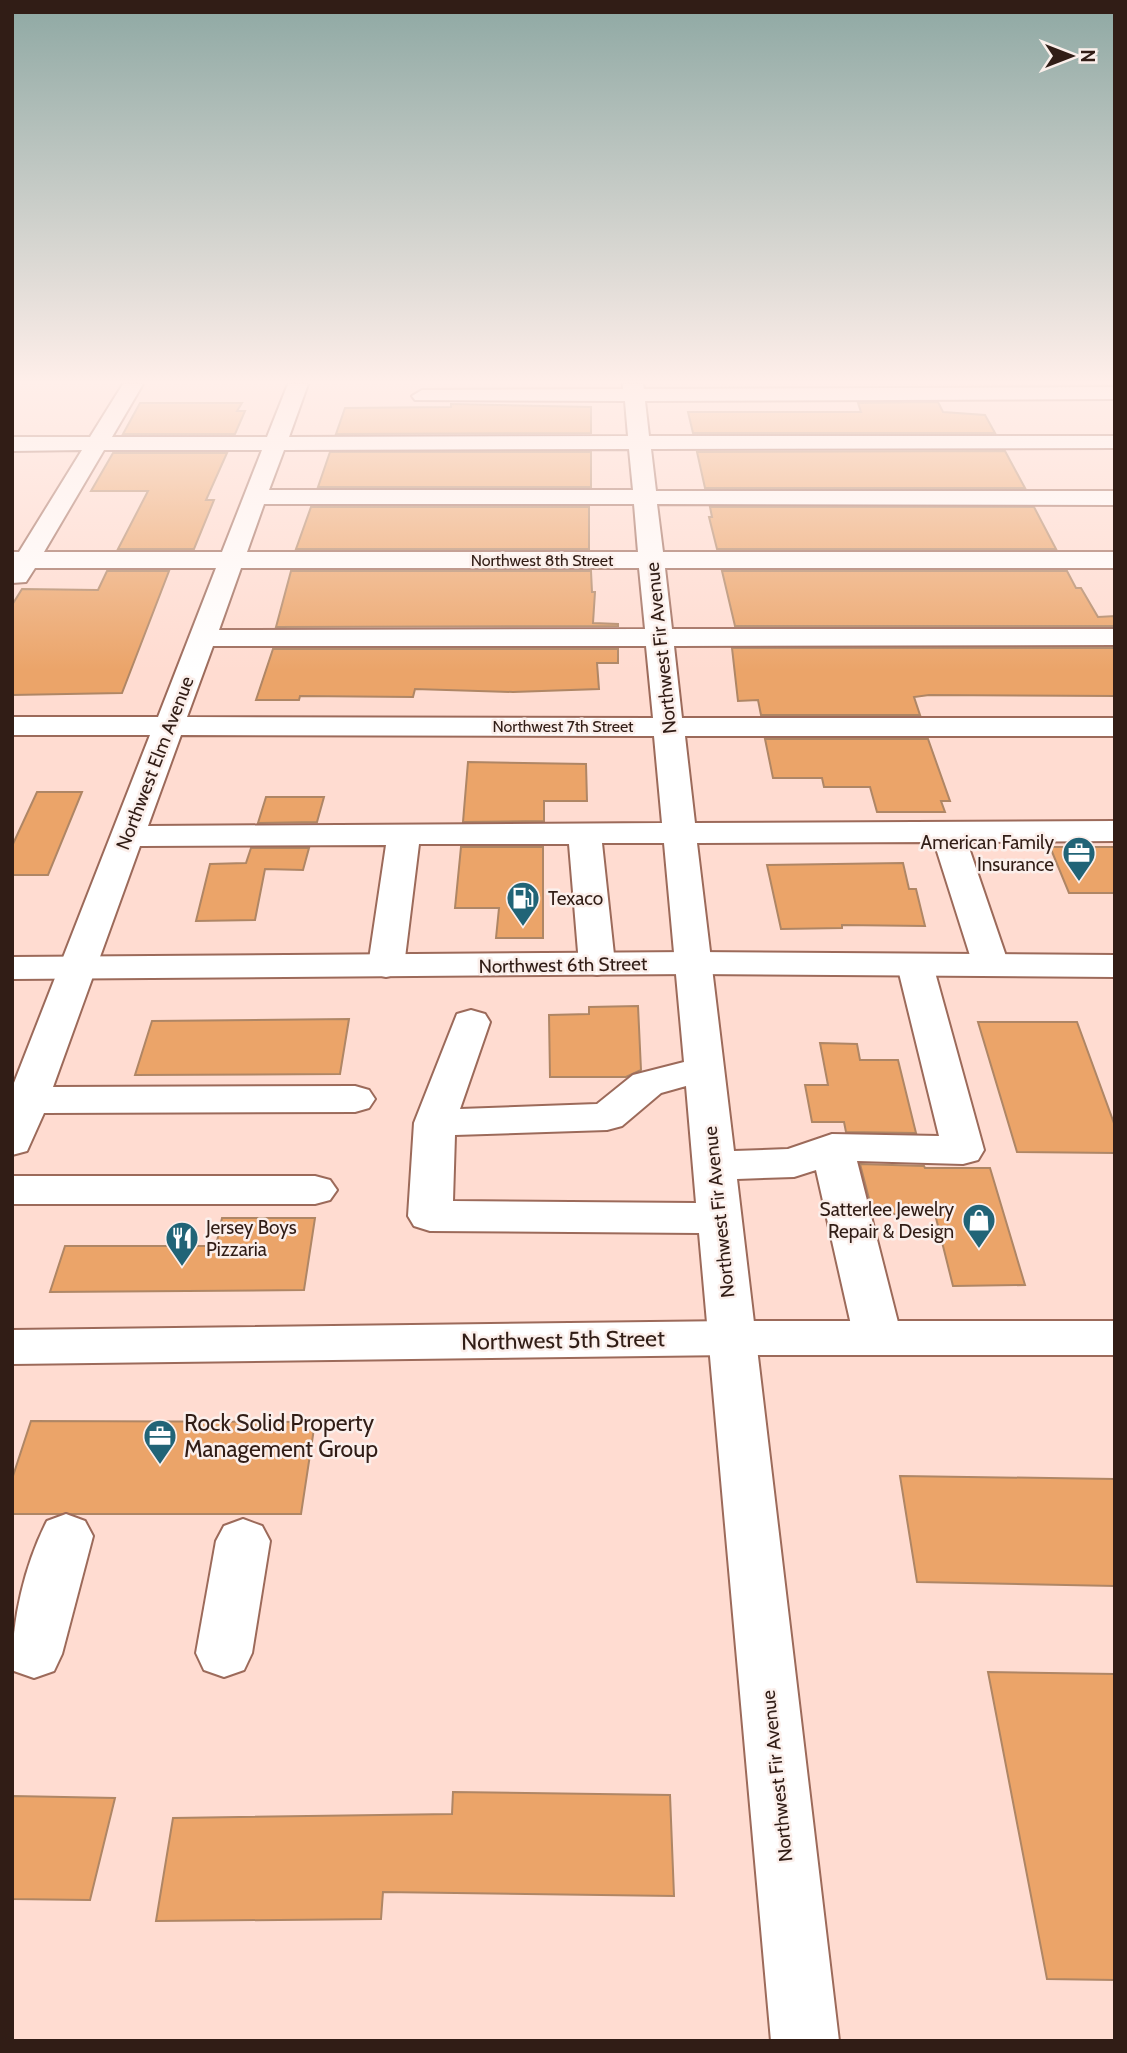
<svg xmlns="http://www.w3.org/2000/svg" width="1127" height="2053" font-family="Cabin,sans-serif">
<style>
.building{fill:#eba469;stroke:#af8665;stroke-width:2}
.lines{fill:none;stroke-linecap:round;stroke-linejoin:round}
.minor-casing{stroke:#9c6a5a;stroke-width:4}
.major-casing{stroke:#9c6a5a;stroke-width:4}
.minor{fill:#fff;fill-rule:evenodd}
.major{fill:#fff;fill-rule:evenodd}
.labels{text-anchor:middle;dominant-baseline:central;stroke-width:5;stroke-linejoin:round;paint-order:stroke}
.far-street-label{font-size:16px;fill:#311d16;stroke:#fbefeb}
.street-label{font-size:19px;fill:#311d16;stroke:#fbefeb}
.poi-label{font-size:19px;fill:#311d16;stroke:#fbefeb;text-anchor:end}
.near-street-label{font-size:23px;fill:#311d16;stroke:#fbefeb}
.near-poi-label{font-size:23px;fill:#311d16;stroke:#fbefeb;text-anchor:start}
</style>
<rect width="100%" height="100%" fill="#ffdcd1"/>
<g class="building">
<polygon points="938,402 943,412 985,415 995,433 693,433 688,412 861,412 858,403"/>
<polygon points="140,403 242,403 237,411 245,411 235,434 123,434"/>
<polygon points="451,404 591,407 591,433 336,434 345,408 451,407"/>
<polygon points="1005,451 1025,488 705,488 697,452"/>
<polygon points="330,452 591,452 591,487 318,487"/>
<polygon points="113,453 227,453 206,500 214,500 194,549 118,549 148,491 91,491"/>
<polygon points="311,507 589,507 589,549 296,549"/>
<polygon points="710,507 1034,507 1056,549 717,549 709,517 712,517"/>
<polygon points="107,571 169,571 122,693 12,695 12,605 22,589 98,590"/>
<polygon points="291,571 591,571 592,592 595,592 593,623 618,624 618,626 276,627"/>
<polygon points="722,571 1067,571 1076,588 1081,588 1098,617 1115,616 1115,626 735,626"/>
<polygon points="732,648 1115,648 1115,696 929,695 914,697 920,715 761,715 758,700 738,701"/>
<polygon points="273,649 618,649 618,663 597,663 599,689 513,692 415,689 413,697 300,696 299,700 256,700"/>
<polygon points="765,739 928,739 950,801 941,801 945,812 877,812 870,787 824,787 822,778 773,778"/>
<polygon points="468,762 586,764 587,801 544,801 544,821 463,822"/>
<polygon points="37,792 82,792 48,875 12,875 12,846"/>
<polygon points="266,797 324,797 317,822 258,823"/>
<polygon points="461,847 543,847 543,938 496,938 499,908 455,908"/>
<polygon points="1050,847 1115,847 1115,893 1069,893"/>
<polygon points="251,848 309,848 303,870 265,869 255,920 196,921 210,864 246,863"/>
<polygon points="903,863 909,889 916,889 925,926 842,925 842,928 781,929 767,865"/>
<polygon points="638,1006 641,1070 626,1077 550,1077 549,1015 589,1014 589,1007"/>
<polygon points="349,1019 340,1074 135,1075 152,1021"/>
<polygon points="978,1022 1077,1022 1115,1126 1115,1153 1017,1152"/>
<polygon points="820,1043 857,1044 860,1060 898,1060 916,1133 846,1132 844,1122 812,1122 805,1085 828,1085"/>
<polygon points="860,1164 924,1166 925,1168 990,1168 1025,1285 953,1286 935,1214 873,1214"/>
<polygon points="222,1218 315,1218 304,1290 50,1292 65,1246 216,1246"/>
<polygon points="31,1421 315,1422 301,1514 12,1514 12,1479"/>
<polygon points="900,1476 1115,1479 1115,1586 917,1582"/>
<polygon points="988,1672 1115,1674 1115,1980 1047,1979"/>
<polygon points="453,1792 670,1795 674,1896 383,1892 381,1919 156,1921 173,1818 452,1814"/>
<polygon points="12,1796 115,1798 90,1900 12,1899"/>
</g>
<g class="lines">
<defs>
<g id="minor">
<path d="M123,384H143L112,437H267L288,384H308L289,437L628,436L625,401L415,400L412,396L422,390L623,389V384H643L644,389L1115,387V399L645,401L649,436H1115V448L651,449L656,491H1115V505L657,504L663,552H1115V568H665L672,629H1115V645L674,646L682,718H1115V736H685L695,823L1115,821V841L967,842L1009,965L1004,973L991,976L978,973L973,965L934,842L697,843L734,1151L788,1149L832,1134L939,1136L897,965L902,957L915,954L928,957L933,965L984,1150L978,1160L963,1164L857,1161L902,1338L895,1350L878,1355L861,1350L854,1338L816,1170L794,1177L737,1179L839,2041H771L699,1233L430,1231L414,1226L408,1216L414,1123L457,1014L471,1010L485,1014L490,1022L460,1109L597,1104L633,1075L684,1062L664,843H602L615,964L610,972L597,975L584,972L579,964L569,844H419L404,966L399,974L386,977L373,974L368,966L386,845L140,846L53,1087L355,1086L369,1090L375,1099L369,1108L355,1112L44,1113L27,1151L12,1155V1088L150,735H12V717H158L216,568H35L26,582L12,583V552H19L82,450L12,451V437H90ZM629,449L633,490H269L284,450ZM104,450H262L222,552H44ZM264,504H634L638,552H247ZM241,568H639L645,629L219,630ZM213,646H646L653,718L187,717ZM181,735L654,736L662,823L148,826ZM686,1086L696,1203L453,1201L455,1135L607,1130L622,1126L661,1093Z"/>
<polygon points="12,1176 315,1176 330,1180 337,1190 330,1200 315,1204 12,1204"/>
<path d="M66,1514L85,1521L93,1536L62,1654L54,1671L34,1678L14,1671L12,1668C12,1619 25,1564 47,1521Z"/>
<polygon points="243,1519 262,1526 270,1541 252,1653 244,1670 224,1677 204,1670 196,1653 216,1541 224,1526"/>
</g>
<g id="major">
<polygon points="693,952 1115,955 1115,977 693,974 12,979 12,957"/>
<polygon points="732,1321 1115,1321 1115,1355 732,1355 12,1364 12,1330"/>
</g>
</defs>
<use href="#minor" class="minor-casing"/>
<use href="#major" class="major-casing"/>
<use href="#minor" class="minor"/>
<use href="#major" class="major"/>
</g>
<linearGradient id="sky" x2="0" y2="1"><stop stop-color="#8ea8a3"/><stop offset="0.57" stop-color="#ffefea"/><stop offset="1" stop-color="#ffefea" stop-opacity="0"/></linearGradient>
<rect width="1127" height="671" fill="url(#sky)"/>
<defs>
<symbol id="office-pin" viewBox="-11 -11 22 30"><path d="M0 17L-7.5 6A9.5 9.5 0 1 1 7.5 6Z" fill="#216477" stroke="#fbefeb"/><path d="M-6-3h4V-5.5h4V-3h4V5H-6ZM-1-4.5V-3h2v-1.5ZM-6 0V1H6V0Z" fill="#fff"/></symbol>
<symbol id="fuel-pin" viewBox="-11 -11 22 30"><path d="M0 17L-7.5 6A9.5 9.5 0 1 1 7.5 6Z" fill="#216477" stroke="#fbefeb"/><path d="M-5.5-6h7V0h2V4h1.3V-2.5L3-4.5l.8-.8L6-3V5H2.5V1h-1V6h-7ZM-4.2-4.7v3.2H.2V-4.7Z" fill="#fff"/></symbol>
<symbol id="shop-pin" viewBox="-11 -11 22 30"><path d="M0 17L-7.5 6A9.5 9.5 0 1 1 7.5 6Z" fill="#216477" stroke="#fbefeb"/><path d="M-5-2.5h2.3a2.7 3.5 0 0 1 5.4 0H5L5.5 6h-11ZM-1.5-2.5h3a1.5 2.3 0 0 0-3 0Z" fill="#fff"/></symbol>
<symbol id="restaurant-pin" viewBox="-11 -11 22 30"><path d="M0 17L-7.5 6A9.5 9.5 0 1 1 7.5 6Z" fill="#216477" stroke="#fbefeb"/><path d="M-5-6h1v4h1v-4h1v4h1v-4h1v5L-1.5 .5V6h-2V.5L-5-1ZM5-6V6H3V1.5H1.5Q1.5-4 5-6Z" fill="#fff"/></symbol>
</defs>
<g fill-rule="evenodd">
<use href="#office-pin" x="1060" y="834" width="38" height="52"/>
<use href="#fuel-pin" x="504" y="879" width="38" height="52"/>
<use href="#shop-pin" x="960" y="1201" width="38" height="52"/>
<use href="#restaurant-pin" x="163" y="1219" width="38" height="52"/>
<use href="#office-pin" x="141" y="1417" width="38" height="52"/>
</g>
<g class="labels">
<g class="far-street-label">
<text x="542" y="560">Northwest 8th Street</text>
<text x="563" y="726">Northwest 7th Street</text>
</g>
<g class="street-label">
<text transform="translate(661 648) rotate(-96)">Northwest Fir Avenue</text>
<text transform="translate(155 763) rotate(-69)">Northwest Elm Avenue</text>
<text transform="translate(563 965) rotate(-1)">Northwest 6th Street</text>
<text transform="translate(719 1212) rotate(-96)">Northwest Fir Avenue</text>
<text transform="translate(777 1776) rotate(-96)">Northwest Fir Avenue</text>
</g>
<g class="poi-label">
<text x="1054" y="842">American Family<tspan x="1054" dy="22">Insurance</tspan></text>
<text x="548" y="898" text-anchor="start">Texaco</text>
<text x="954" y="1209">Satterlee Jewelry<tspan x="954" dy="22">Repair &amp; Design</tspan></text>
<text x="206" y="1227" text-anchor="start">Jersey Boys<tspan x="206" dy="22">Pizzaria</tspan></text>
</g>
<g class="near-street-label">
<text transform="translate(563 1340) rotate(-1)">Northwest 5th Street</text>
</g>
<g class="near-poi-label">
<text x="184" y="1423">Rock Solid Property<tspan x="184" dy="26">Management Group</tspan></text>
</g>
</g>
<rect width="1127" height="2053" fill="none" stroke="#311d16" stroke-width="28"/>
<g transform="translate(1071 56) rotate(90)" stroke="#fbefeb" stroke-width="5" paint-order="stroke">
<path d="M0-5L12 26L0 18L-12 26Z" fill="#311d16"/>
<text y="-10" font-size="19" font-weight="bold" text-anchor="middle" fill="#311d16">N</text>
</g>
</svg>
